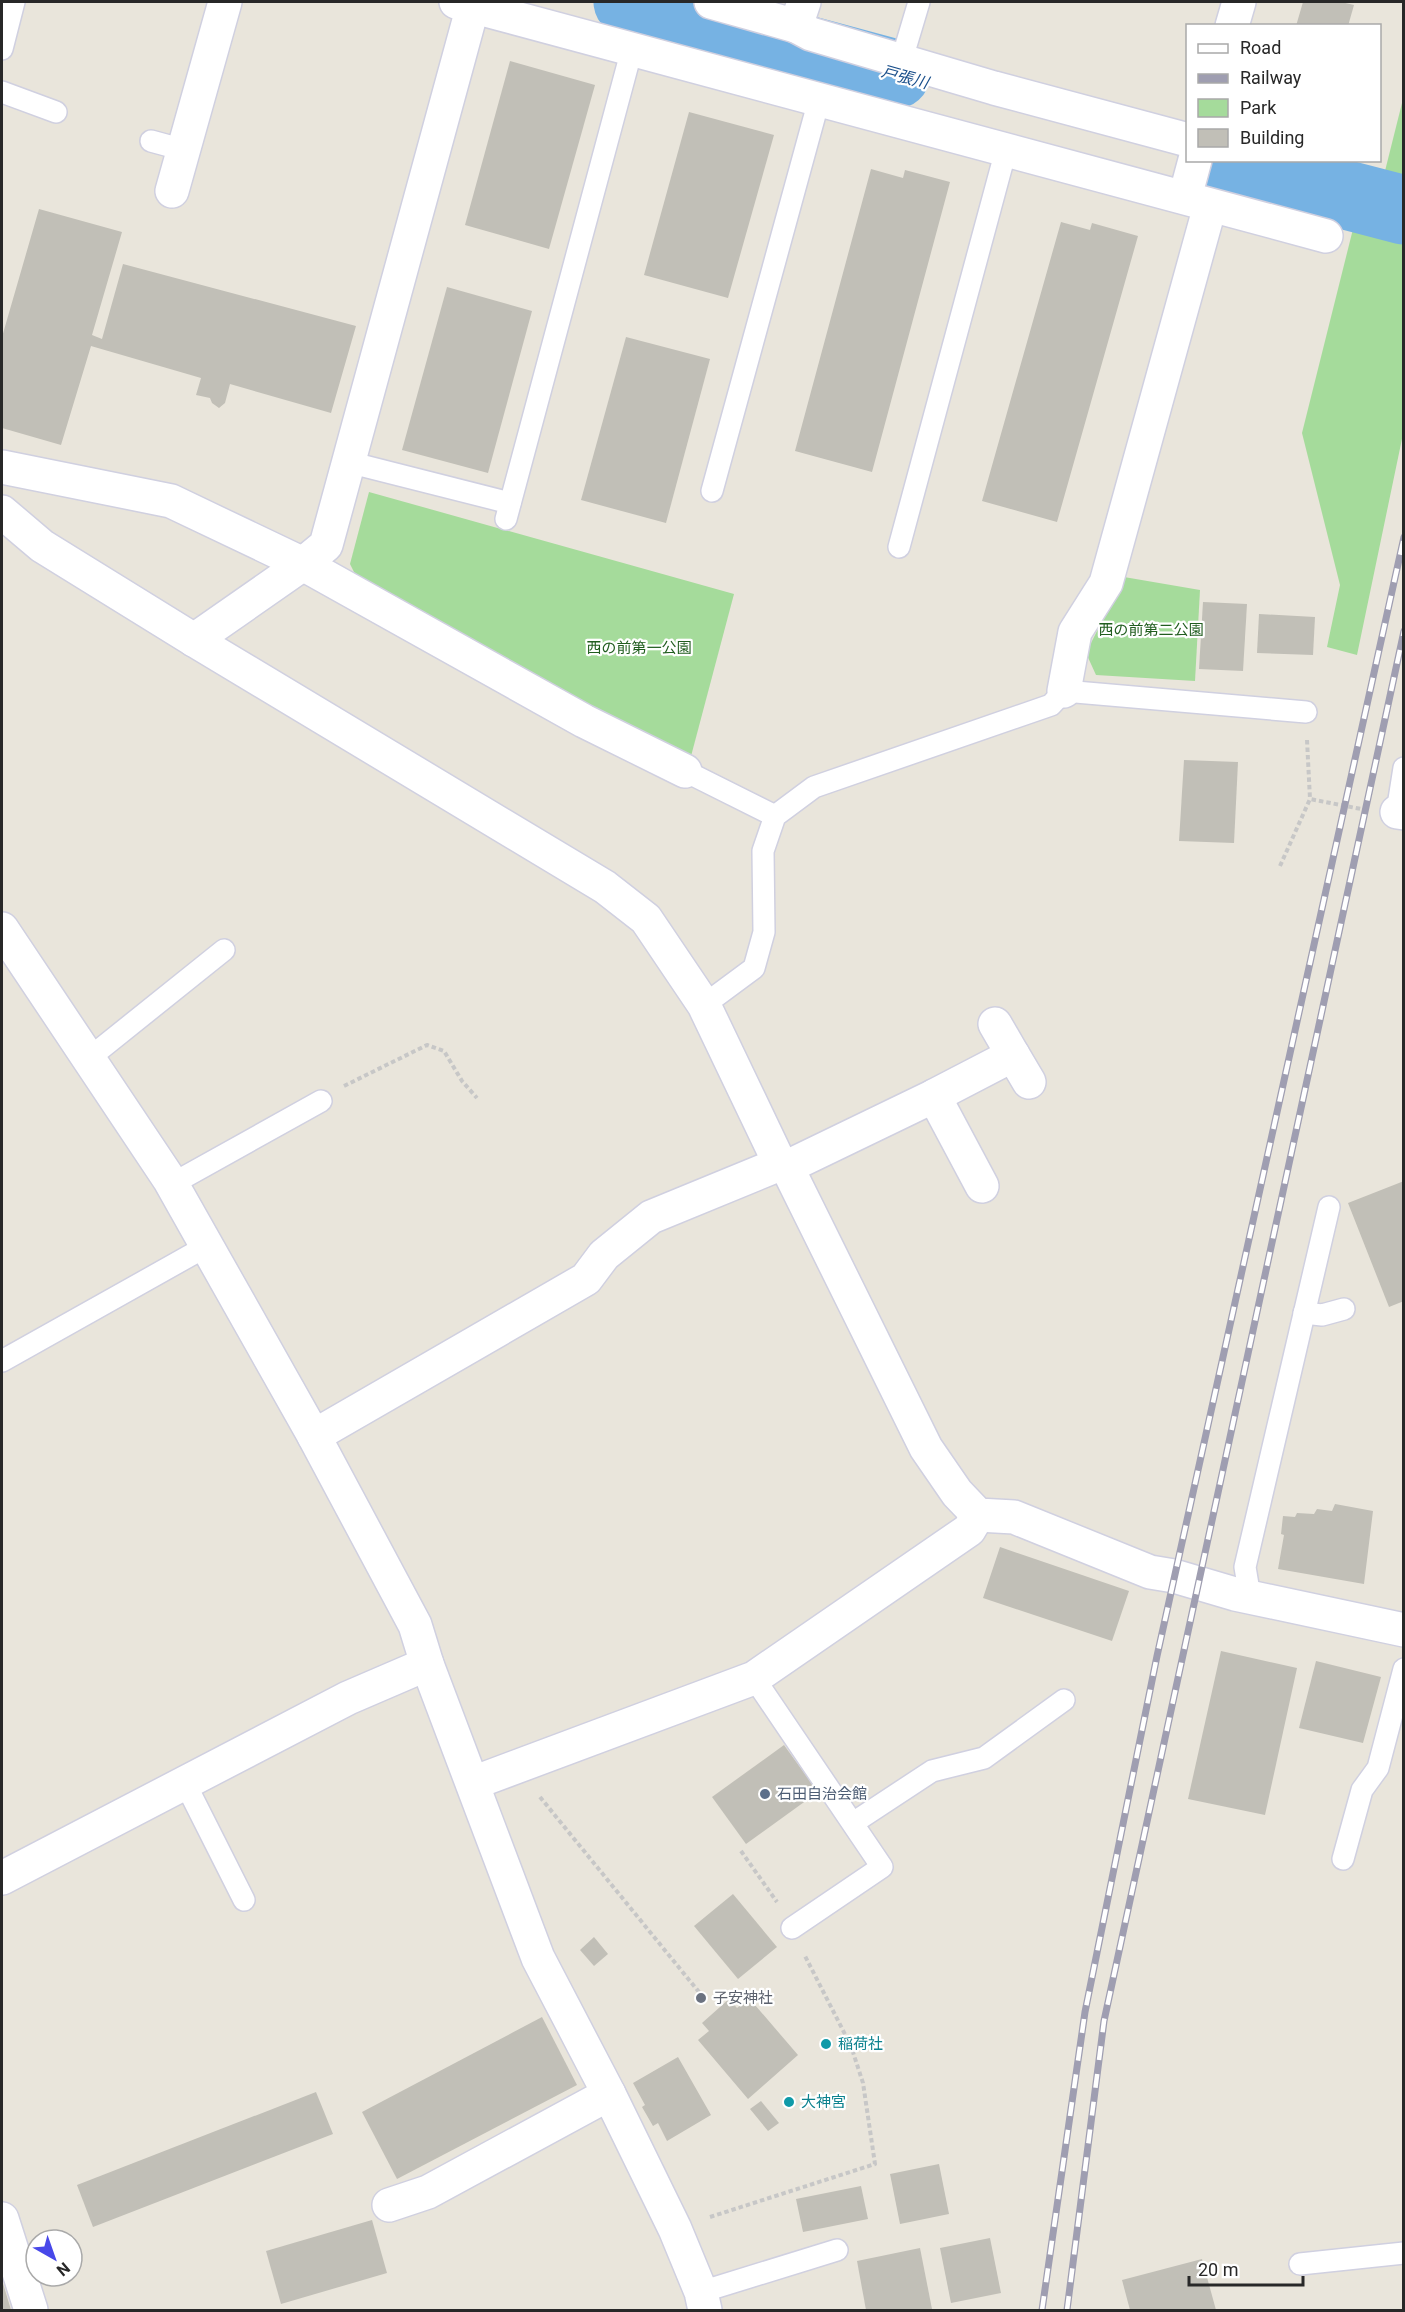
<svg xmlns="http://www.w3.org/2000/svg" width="1405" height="2312" font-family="Roboto,'Noto Sans JP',sans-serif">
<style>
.green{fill:#a5db9b}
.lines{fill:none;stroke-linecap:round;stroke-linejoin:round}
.river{stroke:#76b2e3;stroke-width:69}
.building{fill:#c1bfb7}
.lane-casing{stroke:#d0d0e0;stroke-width:24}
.street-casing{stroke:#d0d0e0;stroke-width:36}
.secondary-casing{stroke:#d0d0e0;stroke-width:36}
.path{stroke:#c7c7c7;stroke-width:4;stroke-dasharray:4.5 3;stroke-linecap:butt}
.lane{stroke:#fff;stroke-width:21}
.street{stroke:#fff;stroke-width:33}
.secondary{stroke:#fff;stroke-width:33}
.rail-casing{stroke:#9f9eb1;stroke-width:7}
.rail{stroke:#fff;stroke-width:4.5;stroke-dasharray:14;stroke-linecap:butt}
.service-dot{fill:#5c6f8a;stroke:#fff;stroke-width:2}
.worship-dot{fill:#6b7280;stroke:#fff;stroke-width:2}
.culture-dot{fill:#0f9aa8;stroke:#fff;stroke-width:2}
.labels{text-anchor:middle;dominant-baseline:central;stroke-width:4.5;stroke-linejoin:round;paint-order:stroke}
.park-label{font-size:15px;fill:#215d1f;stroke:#fff}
.service-label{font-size:15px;fill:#4e5e75;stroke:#fff;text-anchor:start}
.worship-label{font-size:15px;fill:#5b616d;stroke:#fff;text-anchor:start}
.culture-label{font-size:15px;fill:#0d838f;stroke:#fff;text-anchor:start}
.water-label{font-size:16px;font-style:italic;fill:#194f8b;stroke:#fff}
</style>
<rect width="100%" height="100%" fill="#e9e5db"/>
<g class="green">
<polygon points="1403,99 1403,184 1383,179"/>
<polygon points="1355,221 1404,237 1403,434 1357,655 1327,647 1340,585 1302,433"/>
<polygon points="369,492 734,594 690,760 595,712 357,578 350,564"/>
<polygon points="1124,577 1200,590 1195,681 1096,675 1086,653"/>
</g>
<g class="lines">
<g class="river">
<polyline points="628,2 896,74"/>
<polyline points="1212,160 1404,210"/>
</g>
</g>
<g class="building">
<polygon points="1303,2 1341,2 1354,5 1348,26 1296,26"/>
<polygon points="510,61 595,85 549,249 465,225"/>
<polygon points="689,112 774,135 728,298 644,275"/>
<polygon points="871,169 903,178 905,170 950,182 872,472 795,451"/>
<polygon points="39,209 122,232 92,335 102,339 123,264 356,326 331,413 230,384 225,403 219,408 212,403 210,398 196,395 201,378 91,346 61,445 2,428 2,337"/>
<polygon points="1061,222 1090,230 1092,223 1138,236 1057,522 982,501"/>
<polygon points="447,287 532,311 488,473 402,450"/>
<polygon points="626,337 710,359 666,523 581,500"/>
<polygon points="1203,602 1247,604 1243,671 1199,669"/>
<polygon points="1259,614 1315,617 1313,655 1257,653"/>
<polygon points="1184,760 1238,762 1234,843 1179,841"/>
<polygon points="1404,1181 1404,1301 1389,1307 1348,1203"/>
<polygon points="1335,1504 1373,1511 1364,1584 1278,1569 1284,1535 1281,1534 1283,1516 1295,1517 1297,1513 1314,1514 1317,1509 1332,1511"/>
<polygon points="1000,1547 1129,1591 1112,1641 983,1598"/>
<polygon points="1221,1651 1297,1668 1265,1815 1188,1799"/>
<polygon points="1316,1661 1381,1677 1363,1743 1299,1728"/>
<polygon points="784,1745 818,1792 746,1844 712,1797"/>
<polygon points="733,1894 777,1947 738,1979 694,1926"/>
<polygon points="594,1937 608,1954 594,1966 580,1950"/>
<polygon points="749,1998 798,2055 748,2099 698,2040 709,2031 702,2023 729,1999 737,2008"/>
<polygon points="542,2017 577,2085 397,2179 362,2112"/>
<polygon points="678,2057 711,2115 667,2141 658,2123 653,2126 642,2107 645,2105 633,2083"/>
<polygon points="316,2092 333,2134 93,2227 77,2185"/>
<polygon points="761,2101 779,2123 768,2131 750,2109"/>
<polygon points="939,2164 949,2214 900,2224 890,2174"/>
<polygon points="861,2186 868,2219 803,2232 796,2199"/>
<polygon points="372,2220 387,2273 281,2304 266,2251"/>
<polygon points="990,2238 1001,2293 951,2303 940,2248"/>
<polygon points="920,2248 932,2309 866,2310 857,2261"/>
<polygon points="1202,2259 1216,2310 1130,2310 1122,2280"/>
<polygon points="2,2280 11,2310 2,2310"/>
</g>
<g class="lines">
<defs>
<g id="lane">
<polyline points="2,49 14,2"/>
<polyline points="902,59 919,2"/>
<polyline points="2,92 56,112"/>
<polyline points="151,141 184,150"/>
<polyline points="348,462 510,503"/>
<polyline points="712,491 819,100"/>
<polyline points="506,519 632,49"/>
<polyline points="899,547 1006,150"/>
<polyline points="685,771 775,816"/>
<polyline points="1397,812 1404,768"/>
<polyline points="704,1005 754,968 764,932 763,851 775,816 814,787 1051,705 1064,691 1306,712"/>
<polyline points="88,1059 224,950"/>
<polyline points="172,1184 321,1101"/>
<polyline points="1304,1313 1322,1315 1344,1309"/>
<polyline points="2,1361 207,1246"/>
<polyline points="1250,1597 1245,1567 1329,1207"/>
<polyline points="754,1678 882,1867 792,1928"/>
<polyline points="185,1783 244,1900"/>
<polyline points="853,1823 932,1771 984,1758 1064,1700"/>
<polyline points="1343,1859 1362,1790 1378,1768 1404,1669"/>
<polyline points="1300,2264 1404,2253"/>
<polyline points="701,2292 837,2250"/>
</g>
<g id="street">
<polyline points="456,2 1326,236"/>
<polyline points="711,2 796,26 804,2"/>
<polyline points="796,26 811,34 994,88 1188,140"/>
<polyline points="1232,26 1239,2"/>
<polyline points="172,191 225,2"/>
<polyline points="1185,197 1195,160"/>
<polyline points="2,467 171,501 303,564 584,721 685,771"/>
<polyline points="2,512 42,546 194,640 605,887 646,919 704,1005 780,1164 787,1167 926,1448 957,1493 978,1515 1014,1517 1150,1572 1174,1576 1235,1594 1404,1630"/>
<polyline points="194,640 303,564 326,545 474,2"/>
<polyline points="1064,691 1075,632 1106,583 1210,206"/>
<polyline points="1397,812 1404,813"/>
<polyline points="2,929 169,1179 314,1436 415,1625 427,1664 538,1958 609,2094 675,2229 701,2292 705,2310"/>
<polyline points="1013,1055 1029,1082"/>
<polyline points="934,1096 982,1186"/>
<polyline points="787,1167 934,1096 1013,1055 995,1024"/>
<polyline points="314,1436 586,1279 604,1255 651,1217 780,1164"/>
<polyline points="473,1783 754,1678 969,1530 978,1515"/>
<polyline points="2,1878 348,1698 427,1664"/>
<polyline points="389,2205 428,2192 609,2094"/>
</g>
<polyline id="secondary" points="2,2219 31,2310"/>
</defs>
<use href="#lane" class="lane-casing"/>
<use href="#street" class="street-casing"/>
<use href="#secondary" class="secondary-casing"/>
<g class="path">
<polyline points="1307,740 1310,799"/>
<polyline points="1280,866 1310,799 1361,809"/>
<polyline points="344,1086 427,1045 444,1051 462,1081 477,1098"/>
<polyline points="540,1797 703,1997"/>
<polyline points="741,1851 777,1902"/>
<polyline points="710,2217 875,2164 863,2083 851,2046 804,1954"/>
</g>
<use href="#lane" class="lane"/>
<use href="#street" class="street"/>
<use href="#secondary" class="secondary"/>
<defs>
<g id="rail">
<polyline points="1042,2310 1085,2012 1157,1656 1404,537"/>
<polyline points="1067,2310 1104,2021 1404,631"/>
</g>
</defs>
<use href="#rail" class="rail-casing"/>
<use href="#rail" class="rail"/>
</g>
<circle class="service-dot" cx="765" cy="1794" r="6"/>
<circle class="worship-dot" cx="701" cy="1998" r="6"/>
<g class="culture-dot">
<circle cx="826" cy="2044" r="6"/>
<circle cx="789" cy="2102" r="6"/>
</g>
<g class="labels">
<g class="park-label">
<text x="1151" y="630">西の前第二公園</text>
<text x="639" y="648">西の前第一公園</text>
</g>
<g class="service-label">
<text x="777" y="1794">石田自治会館</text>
</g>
<g class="worship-label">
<text x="713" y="1998">子安神社</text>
</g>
<g class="culture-label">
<text x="838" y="2044">稲荷社</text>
<text x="801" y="2102">大神宮</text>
</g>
<g class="water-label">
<text transform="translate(905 77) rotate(15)">戸張川</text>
</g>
</g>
<rect width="1405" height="2312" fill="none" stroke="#282828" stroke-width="6"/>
<rect x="1186" y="24" width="195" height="138" fill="#ffffff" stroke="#a9a9a9" stroke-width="1.5"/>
<rect x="1198" y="44" width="30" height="9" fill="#ffffff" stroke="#a9a9a9" stroke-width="1.5"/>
<text x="1240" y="54" font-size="18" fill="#282828">Road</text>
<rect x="1198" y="74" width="30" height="9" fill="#9f9eb1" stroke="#a9a9a9" stroke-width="1.5"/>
<text x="1240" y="84" font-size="18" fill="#282828">Railway</text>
<rect x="1198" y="99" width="30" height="18" fill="#a5db9b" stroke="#a9a9a9" stroke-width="1.5"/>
<text x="1240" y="114" font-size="18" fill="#282828">Park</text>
<rect x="1198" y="129" width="30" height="18" fill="#c1bfb7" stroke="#a9a9a9" stroke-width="1.5"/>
<text x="1240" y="144" font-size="18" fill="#282828">Building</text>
<g transform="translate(54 2258) rotate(140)"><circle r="28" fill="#ffffff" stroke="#a9a9a9" stroke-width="1.5"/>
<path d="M0-4.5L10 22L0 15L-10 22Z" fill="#4848e9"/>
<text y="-9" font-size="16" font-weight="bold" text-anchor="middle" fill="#282828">N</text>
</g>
<path d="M1189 2276v9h114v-9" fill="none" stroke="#282828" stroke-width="3"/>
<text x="1198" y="2276" font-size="18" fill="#282828" stroke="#ffffff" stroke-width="4.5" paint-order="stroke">20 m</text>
</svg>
